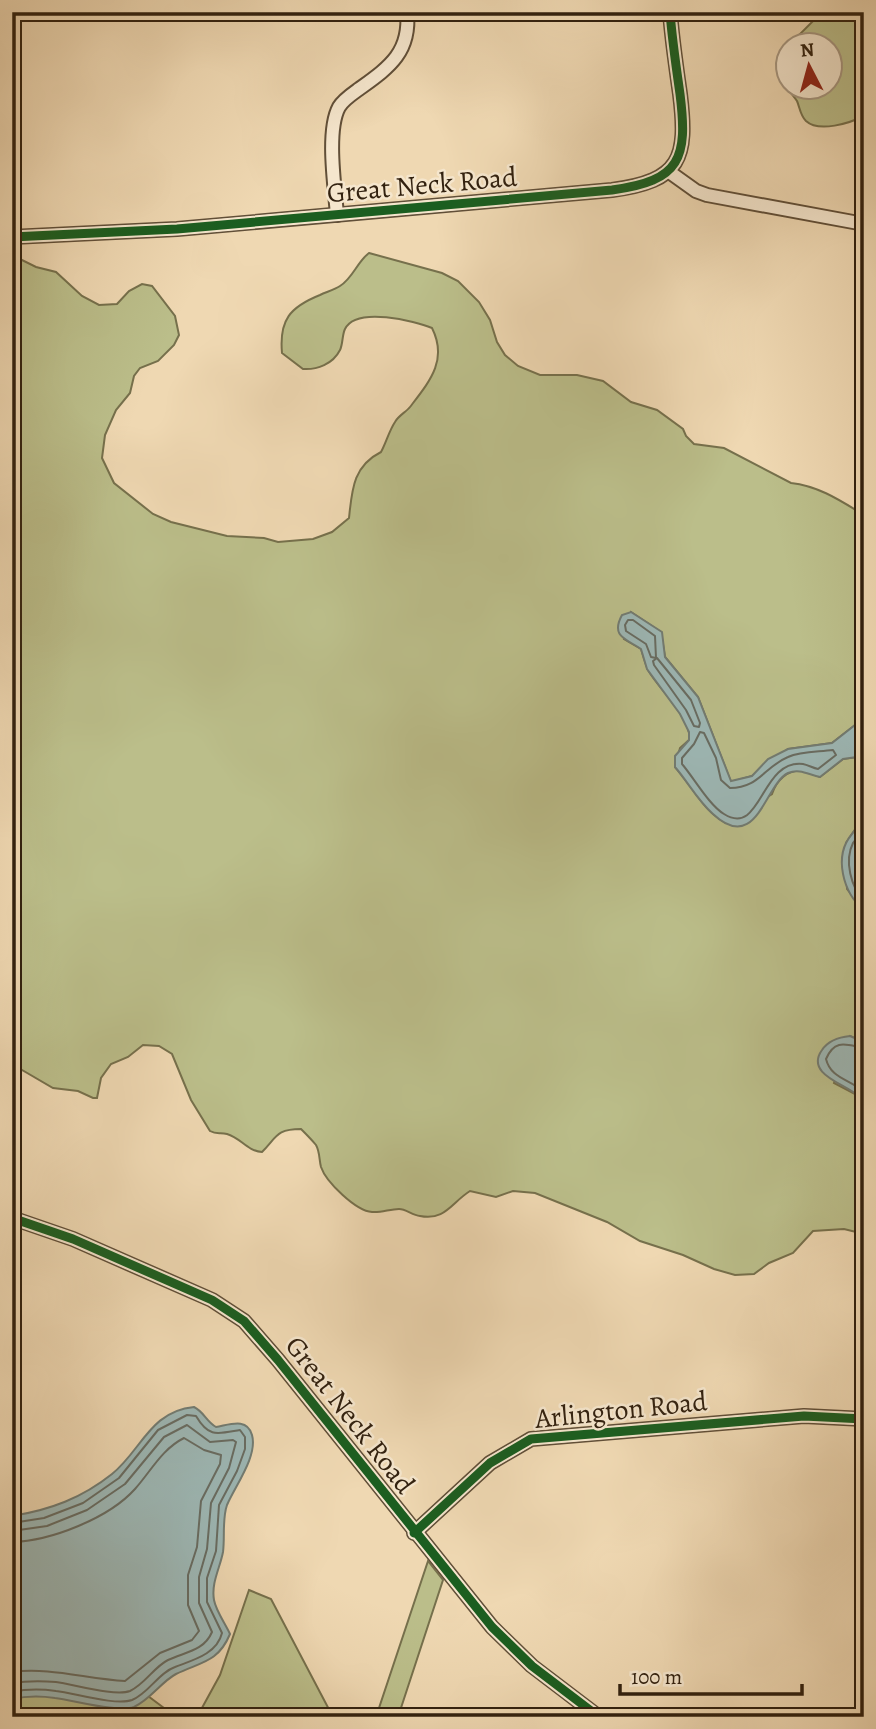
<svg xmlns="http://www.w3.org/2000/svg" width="876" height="1729" font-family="Alegreya,serif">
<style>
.green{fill:#bbbe8a;stroke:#76704c;stroke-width:2}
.water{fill:#9db8b6;stroke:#727c73;stroke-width:2}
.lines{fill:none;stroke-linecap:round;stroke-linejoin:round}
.shore{stroke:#686c62;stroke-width:2}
.minor-casing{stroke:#614f38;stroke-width:16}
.minor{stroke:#f5e6cd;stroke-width:12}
.cycleway-casing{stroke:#f5e6cd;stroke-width:13}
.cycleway{stroke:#1b5e20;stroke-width:9}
.labels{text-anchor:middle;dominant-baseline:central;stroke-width:5;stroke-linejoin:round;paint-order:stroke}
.street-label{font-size:28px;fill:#32210f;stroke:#f5e6cd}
</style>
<rect width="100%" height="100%" fill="#efd8b2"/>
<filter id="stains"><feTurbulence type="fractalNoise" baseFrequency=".00286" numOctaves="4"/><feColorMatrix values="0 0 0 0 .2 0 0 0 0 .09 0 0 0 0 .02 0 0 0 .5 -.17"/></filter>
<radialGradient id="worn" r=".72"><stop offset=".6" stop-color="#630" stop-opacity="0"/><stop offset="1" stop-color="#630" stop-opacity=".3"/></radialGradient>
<g class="green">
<path d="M822,12H861L864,18V116C850,123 819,133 806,121C800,115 800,108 797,101C794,96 789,92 788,87C784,77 787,65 788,54V88H830V46L793,45L798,36Z"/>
<path d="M369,253L442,273L458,281L479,302L490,320L497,342L505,355L518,366L540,375H577L603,381L631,402L657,410L683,429L686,436L694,444L724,448L791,483C819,486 841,501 864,515V718L832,743L788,749L752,776L731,782L698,697L665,657L661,632L631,612L624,639L641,649C643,655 645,663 648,670C658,688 693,720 689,740L680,748L675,767C692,786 704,812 726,823L772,794C776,781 787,769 803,771C808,772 814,775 820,777L843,759L864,756V822L858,825L846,843L847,889L864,910V1042L850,1036L834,1083L857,1095C868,1111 859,1125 864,1141V1234L844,1229L813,1231L793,1253L769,1263L754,1274L735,1275L714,1269L683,1255L640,1241L607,1222L535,1193L513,1191L496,1197L470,1191C451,1203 445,1221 420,1216C412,1215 406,1209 399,1209C390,1209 381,1213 372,1212C356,1211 326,1182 321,1167C319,1160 320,1152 316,1145C312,1140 306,1134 301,1129C276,1129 277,1137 262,1152C247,1151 241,1138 227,1134C220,1132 217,1135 210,1131L191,1100L172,1054L159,1046L143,1045L128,1057L111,1064L101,1078L97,1098H93L78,1091L53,1088L22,1070L12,1072V255L36,267L56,272L82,296L99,305L117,304L129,291L142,284L152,286L175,316L179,335L174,345L158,361L140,368L134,376L130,393L116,410L105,435L102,458L114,483L153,514L171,522L227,536L264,538L278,542L313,539L332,532L349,518C352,490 353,466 381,452C386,443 389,431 395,422C398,416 406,412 410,407C430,381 448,360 432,328C415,321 356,306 345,329C342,335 343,344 340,350C333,364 317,370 303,369L282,353C279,320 290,307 320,295C326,292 334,290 340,286C353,278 357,262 369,253Z"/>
<polygon points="428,1561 443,1580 398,1717 376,1717"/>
<polygon points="249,1590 271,1599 333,1717 197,1717 220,1675"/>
<polygon points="49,1622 176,1717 12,1717 12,1648"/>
</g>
<g class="water">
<path d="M631,612L662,632L665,657L698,697L731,781L752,776L768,759L788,749L832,743L864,718V756L843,759L820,777C809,775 800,768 788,773C765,784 757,855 713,814C698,801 688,782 675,767V756L689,740V732L680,714L647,669L641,649C627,639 610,637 622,615Z"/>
<path d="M864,822V910C843,893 833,856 852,834C857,828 857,825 864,822Z"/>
<path d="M850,1036L864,1042V1111C862,1106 861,1100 858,1096C849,1085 804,1075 822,1050C828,1041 840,1037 850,1036Z"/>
<path d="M194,1407C204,1412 206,1421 216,1427C229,1425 247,1417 252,1435C258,1456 235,1486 227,1505C222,1519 225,1537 223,1552C220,1568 211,1583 214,1600C216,1611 225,1623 230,1634C218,1663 200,1662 176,1674C161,1682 151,1699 134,1707C119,1713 73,1700 55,1698C42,1696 26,1696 12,1699V1516C50,1510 82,1498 112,1474C141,1451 150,1411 194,1407Z"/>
</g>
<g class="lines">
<g class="shore">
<polygon points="628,620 633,620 655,636 656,658 651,657 646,644 626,631 625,625"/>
<polygon points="657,658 691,700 700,723 699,727 694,726 686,710 654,665 653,661"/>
<path d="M700,732L704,733L716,758L721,780L730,788C759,788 764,767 788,757C801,751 818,752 833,750L836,755L818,769C813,768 808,765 803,764C760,759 762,838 724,814C709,805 694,778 682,764V758L694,744Z"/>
<path d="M864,830C861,835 856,838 853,843C844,861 851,887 864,901"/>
<path d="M864,1048C847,1045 835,1038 826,1059C831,1079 850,1079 864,1092"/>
<path d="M12,1523L44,1518L83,1503L119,1478L158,1430L187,1415L196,1416C209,1438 217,1434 240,1430L245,1437V1449L237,1471L219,1505L216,1551L207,1578V1602L222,1633C217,1654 193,1660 175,1667C158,1673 149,1693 132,1700C116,1706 74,1693 56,1691C42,1689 26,1689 12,1692"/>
<path d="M12,1531L47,1526L87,1510L125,1484L164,1437L187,1425L210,1442L233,1440L236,1442L229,1468L211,1503L207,1549L199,1577V1603L212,1632C204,1651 185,1652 168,1660C154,1667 145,1684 130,1691C115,1697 73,1684 56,1682C42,1681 26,1681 12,1683"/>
<path d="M12,1542C51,1541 109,1518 135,1489C151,1471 162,1449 184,1438L204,1450L221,1455L220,1464L201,1501L197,1547L188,1575V1605L199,1631L192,1640L160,1653L125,1681C87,1679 50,1667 12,1672"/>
</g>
<defs>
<g id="minor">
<polyline points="668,171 696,191 707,195 864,224"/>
<path d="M337,215C335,188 326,131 339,107C343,100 352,94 359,89C388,68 411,53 407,12"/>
<path d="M12,237L177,229L612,190C681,181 688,158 680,94C676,66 672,39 670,12"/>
<polyline points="12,1218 73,1239 212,1300 244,1321 278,1360 492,1627 532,1666 599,1717"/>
<polyline points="414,1533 490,1463 531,1439 804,1416 864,1419"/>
</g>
</defs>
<use href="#minor" class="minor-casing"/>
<use href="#minor" class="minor"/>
<defs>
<g id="cycleway">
<path d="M12,237L177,229L612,190C681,181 688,158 680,94C676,66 672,39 670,12"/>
<polyline points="12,1218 73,1239 212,1300 244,1321 278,1360 492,1627 532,1666 599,1717"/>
<polyline points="414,1533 490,1463 531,1439 804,1416 864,1419"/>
</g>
</defs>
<use href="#cycleway" class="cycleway-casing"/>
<use href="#cycleway" class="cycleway"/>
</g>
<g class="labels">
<g class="street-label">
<text transform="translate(422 185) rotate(-5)">Great Neck Road</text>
<text transform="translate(621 1410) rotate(-6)">Arlington Road</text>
<text transform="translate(350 1415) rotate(52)">Great Neck Road</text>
</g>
</g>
<rect width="876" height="1729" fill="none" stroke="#efd8b2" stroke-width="42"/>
<rect x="14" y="14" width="848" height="1701" fill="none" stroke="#32210f" stroke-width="3.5"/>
<rect x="21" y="21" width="834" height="1687" fill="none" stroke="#32210f" stroke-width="2"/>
<g transform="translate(809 66) rotate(354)"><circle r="33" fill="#f5e6cd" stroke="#a79781" stroke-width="2"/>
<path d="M0-5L12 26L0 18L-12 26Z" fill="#8f2418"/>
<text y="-10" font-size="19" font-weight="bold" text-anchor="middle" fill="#32210f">N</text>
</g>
<path d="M620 1684v10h182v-10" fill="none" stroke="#32210f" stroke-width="3.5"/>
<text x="631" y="1684" font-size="21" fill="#32210f" stroke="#f5e6cd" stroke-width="5" paint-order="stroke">100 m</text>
<rect width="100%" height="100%" filter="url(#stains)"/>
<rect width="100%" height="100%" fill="url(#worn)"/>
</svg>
